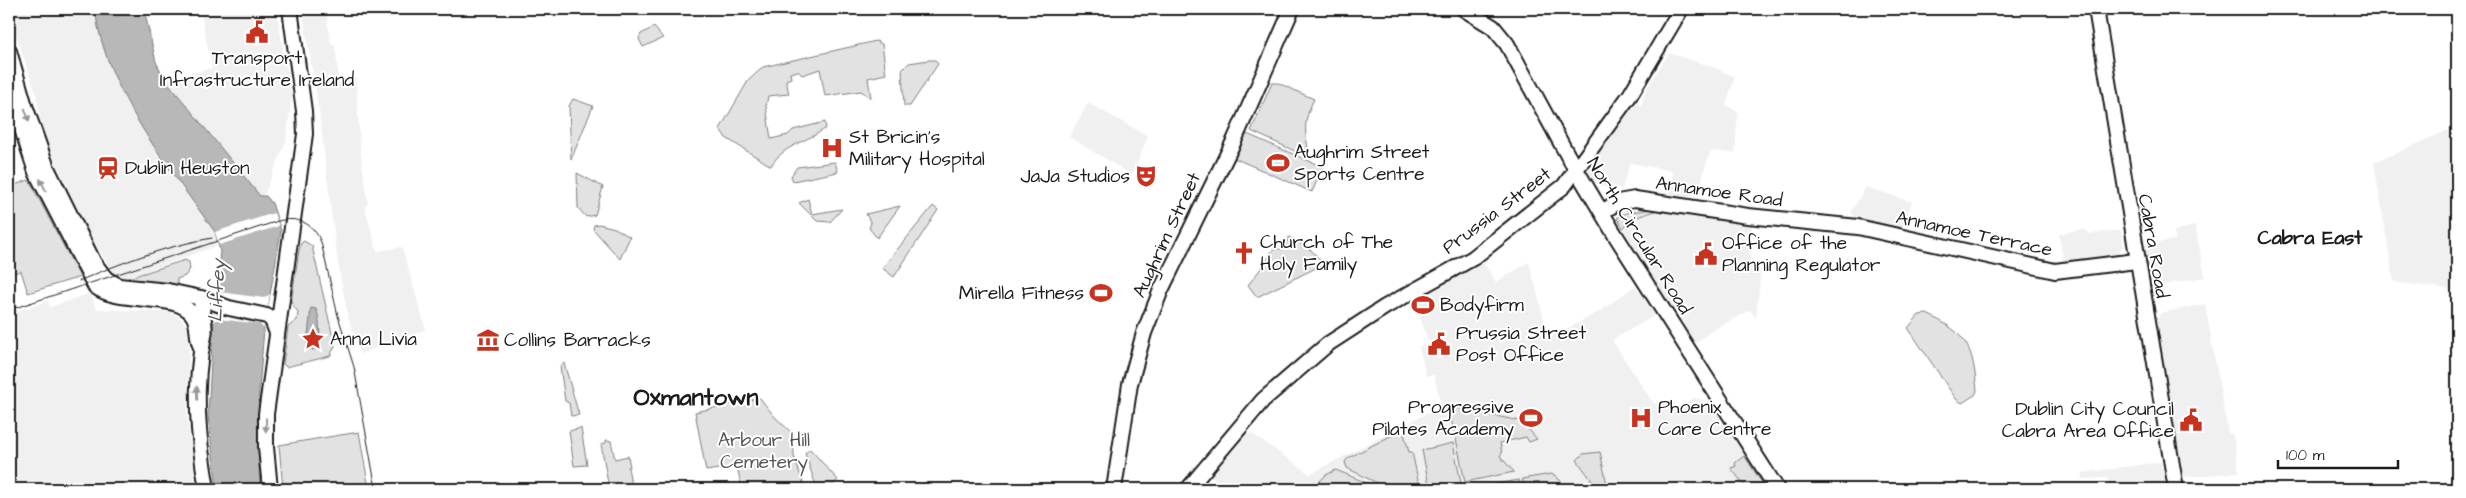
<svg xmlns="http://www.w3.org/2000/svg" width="2466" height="498" font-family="'Architects Daughter',sans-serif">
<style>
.built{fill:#f0f0f0}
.green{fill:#e2e2e2;stroke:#7f7f7f}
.water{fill:#b8b8b8;stroke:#7a7a7a}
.pier{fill:#fff}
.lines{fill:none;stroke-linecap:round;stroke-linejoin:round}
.secondary-casing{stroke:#1c1c1c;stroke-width:18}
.secondary{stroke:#fff;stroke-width:14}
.tram{stroke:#1c1c1c;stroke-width:1}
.oneway{fill:#999}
.labels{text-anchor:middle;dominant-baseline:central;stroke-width:4;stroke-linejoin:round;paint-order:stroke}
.poi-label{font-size:19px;fill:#1c1c1c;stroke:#fff;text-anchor:start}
.street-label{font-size:19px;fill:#1c1c1c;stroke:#fff}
.park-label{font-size:19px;fill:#575757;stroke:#fff}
.neighbourhood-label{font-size:20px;font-weight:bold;fill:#1c1c1c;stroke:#fff}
.water-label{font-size:20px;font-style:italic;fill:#5a5a5a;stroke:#fff}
.district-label{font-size:24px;font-weight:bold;fill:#1c1c1c;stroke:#fff}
</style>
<rect width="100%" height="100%" fill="#fff"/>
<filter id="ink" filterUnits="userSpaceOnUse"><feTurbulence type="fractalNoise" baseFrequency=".02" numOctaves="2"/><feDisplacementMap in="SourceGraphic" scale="10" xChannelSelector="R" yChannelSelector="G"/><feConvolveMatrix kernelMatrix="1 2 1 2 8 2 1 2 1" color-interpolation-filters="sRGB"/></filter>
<g filter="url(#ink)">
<g class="built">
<polygon points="9,9 95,9 111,66 132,111 215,232 219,245 125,279 116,278 89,233 52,154 41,123 36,93 9,15"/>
<polygon points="200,9 276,9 292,97 286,141 264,195 260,196 165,79 212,68"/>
<polygon points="302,9 326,9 331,44 335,45 339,82 356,77 360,148 368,205 365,206 365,208 377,251 402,247 425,327 425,330 360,354 348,317 337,258 319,111"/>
<polygon points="1669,53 1713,67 1735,77 1726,105 1738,112 1735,153 1711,151 1704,170 1701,187 1692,186 1690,199 1669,195 1673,171 1630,163 1622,188 1609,189 1595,183 1587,170 1635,102 1641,105 1647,88"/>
<polygon points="1088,103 1148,136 1132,175 1069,137"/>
<polygon points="2448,130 2457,150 2457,290 2394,282 2374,163"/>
<polygon points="1866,187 1912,202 1901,233 1859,224 1851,212"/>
<polygon points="1657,211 1752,224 1750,258 1752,267 1761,270 1756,318 1750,310 1710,332 1694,344 1623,229 1637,217"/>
<polygon points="2195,226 2205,277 2151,287 2144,245 2175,240 2174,231"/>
<polygon points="2083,229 2091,234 2121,230 2123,244 2117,257 2064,266 2059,234"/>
<polygon points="1483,262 1496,282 1529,262 1549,338 1599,312 1635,286 1656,315 1612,340 1653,403 1662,405 1671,412 1694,398 1712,402 1766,489 1238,489 1233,486 1230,489 1207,474 1242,430 1248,435 1251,433 1310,474 1441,406 1434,375 1426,376 1419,346 1429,343 1415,302"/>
<polygon points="91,293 96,309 169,312 179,316 187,327 189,346 187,417 196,489 9,489 9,314 48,301 50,307"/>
<polygon points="2205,304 2228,433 2233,435 2239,472 2183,477 2157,318 2161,313"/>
<polygon points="2161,462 2166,488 2109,489 2108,478 2082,479 2082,473"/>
</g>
<g class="green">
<polygon points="654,27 663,38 643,47 639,39 641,34"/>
<path d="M876,41L882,44L886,74L868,78L871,98L861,91L825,96L820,69L802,75L798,71L790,73L791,78L786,80L789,94L768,96L766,106L771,139L788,135L793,130L825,122L826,128C807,142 783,145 771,166L726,138L720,129L748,81L763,67Z"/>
<polygon points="929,60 935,60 938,64 910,106 904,106 902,70 909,63"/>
<path d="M1272,83H1278L1314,99C1302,123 1305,132 1310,158L1251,131Z"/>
<polygon points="573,99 593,106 571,160 569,106"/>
<polygon points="1247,134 1323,167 1312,192 1234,158"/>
<polygon points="835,162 838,172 793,181 791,176 797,167"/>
<polygon points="577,173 603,187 595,215 586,217 578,208"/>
<polygon points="29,180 80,277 28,293 21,271 14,273 9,257 9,187"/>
<polygon points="808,199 812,214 842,209 830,222 817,221 799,203"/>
<polygon points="900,206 877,238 869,228 871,223 866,214"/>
<polygon points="933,206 938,210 894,277 882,268"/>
<polygon points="1650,209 1655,211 1637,217 1623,228 1617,218 1625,213"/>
<polygon points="599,224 615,228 630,237 620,259 593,229 594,225"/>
<path d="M1289,237L1311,250L1324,264L1257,297L1248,285C1256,275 1268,260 1273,249H1283Z"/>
<polygon points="304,241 312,246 335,346 330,356 286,367 283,364 288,327 297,320 298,312 291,303 299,250 301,243"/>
<polygon points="185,260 189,262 190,269 185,276 177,279 177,286 125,279"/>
<path d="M1927,314C1968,334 1973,347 1977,391L1975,395L1962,403L1956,399L1908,328L1919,315Z"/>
<polygon points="564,363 579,415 571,416 569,403 565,401 560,366"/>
<polygon points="760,398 774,416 793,434 794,456 805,489 742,489 737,466 706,471 695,412"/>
<polygon points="1446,406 1530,423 1529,430 1537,439 1529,442 1526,437 1500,443 1502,453 1500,456 1514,472 1465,482 1454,429"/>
<polygon points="581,428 587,465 574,466 569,431"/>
<polygon points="1400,431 1404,434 1409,452 1412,452 1420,489 1389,489 1347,468 1345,462 1348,458"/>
<polygon points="359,432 369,489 283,489 279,445"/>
<polygon points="606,440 611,441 615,459 628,456 630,467 628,467 631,484 634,483 635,489 609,489 601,444 606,443"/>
<polygon points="1453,443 1461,483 1442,487 1429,485 1422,450"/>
<polygon points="810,449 838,480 828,489 817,489 805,453"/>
<polygon points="1600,452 1608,489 1598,489 1577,460 1583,454"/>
<polygon points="1744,456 1745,457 1766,489 1747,489 1731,468 1736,466 1735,463"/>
<polygon points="1336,470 1381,489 1312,489 1326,475"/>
<polygon points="1551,474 1556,476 1568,489 1526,489 1522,479"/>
<polygon points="1519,480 1522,489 1466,489"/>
</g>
<g class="water">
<path d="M95,9H144L156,62L165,79L260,196H266L272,203L281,231L264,329L259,390L258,441L260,489H217L208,416L213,326L220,251L215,232C169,167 105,91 95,9Z"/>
<path d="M311,308L316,309C320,316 319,333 321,343L319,348L312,350L307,344Z"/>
</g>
<g class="pier">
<polygon points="274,213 279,226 219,245 215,232"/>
<polygon points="217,288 220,292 264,298 270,294 264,329 260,324 218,319 213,322"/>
</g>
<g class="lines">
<defs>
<g id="secondary">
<polyline points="1464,9 1493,27 1507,44 1568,156 1614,233 1777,489"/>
<polyline points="2096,9 2176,489"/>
<polyline points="9,51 24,103 47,168 94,263 106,279 119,286 168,291 201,298 229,308 267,316 272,320 277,333"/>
<path d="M9,89L36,172L95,286C119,306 177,291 193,315C199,324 196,335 200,345"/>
<polyline points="1602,212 1618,202 1635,199 1748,216 1858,227 2055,271 2136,261"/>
<path d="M201,298C201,311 207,324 204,336C193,387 198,438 207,489"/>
<polyline points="270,489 266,447 266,414 305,134 304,111 290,9"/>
<polyline points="1114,489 1130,384 1144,333 1161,290 1234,141 1292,9"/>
<polyline points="1188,489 1263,400 1328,344 1385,307 1473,258 1564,186 1630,95 1681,9"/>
</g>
</defs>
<use href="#secondary" class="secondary-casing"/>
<use href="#secondary" class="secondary"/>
<g class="tram">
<path d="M79,281C122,262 166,246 212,238"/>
<path d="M9,310L278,221C298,216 313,223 321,242L338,316L354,367L376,489"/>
</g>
</g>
<defs><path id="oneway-solid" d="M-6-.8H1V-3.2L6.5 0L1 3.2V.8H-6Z" transform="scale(1.25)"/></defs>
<g class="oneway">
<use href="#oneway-solid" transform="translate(27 115) rotate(71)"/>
<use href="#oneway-solid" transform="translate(43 185) rotate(-117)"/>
<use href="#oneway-solid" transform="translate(197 393) rotate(-92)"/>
<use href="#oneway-solid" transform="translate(266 425) rotate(91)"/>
</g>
</g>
<defs>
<symbol id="civic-bare" viewBox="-9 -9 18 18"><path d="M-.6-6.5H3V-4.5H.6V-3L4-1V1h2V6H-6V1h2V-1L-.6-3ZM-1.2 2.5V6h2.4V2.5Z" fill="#c8321e" stroke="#fff" stroke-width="2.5" paint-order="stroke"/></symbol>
<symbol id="hospital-bare" viewBox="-9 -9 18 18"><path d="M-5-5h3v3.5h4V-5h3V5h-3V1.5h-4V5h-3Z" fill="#c8321e" stroke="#fff" stroke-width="2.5" paint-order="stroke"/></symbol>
<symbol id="stadium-bare" viewBox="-9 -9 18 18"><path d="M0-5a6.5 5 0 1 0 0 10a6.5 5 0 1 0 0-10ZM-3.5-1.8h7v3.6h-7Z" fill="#c8321e" stroke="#fff" stroke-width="2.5" paint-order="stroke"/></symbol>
<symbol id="station-bare" viewBox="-9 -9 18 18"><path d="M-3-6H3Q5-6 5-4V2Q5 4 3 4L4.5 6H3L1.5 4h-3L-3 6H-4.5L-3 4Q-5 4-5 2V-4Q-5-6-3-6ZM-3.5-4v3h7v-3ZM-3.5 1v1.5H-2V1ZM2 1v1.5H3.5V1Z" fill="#c8321e" stroke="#fff" stroke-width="2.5" paint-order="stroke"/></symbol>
<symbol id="theatre-bare" viewBox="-9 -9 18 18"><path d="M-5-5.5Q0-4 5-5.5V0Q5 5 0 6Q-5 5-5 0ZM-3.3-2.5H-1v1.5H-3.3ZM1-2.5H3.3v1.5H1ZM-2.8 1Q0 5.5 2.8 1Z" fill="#c8321e" stroke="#fff" stroke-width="2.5" paint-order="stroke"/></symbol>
<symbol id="church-bare" viewBox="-9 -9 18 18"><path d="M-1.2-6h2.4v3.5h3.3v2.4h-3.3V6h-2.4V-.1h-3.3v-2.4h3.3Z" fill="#c8321e" stroke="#fff" stroke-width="2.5" paint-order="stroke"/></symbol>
<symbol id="sight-bare" viewBox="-9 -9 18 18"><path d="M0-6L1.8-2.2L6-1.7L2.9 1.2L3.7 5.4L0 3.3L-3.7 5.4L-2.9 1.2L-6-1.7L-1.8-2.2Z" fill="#c8321e" stroke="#fff" stroke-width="2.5" paint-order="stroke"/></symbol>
<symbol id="museum-bare" viewBox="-9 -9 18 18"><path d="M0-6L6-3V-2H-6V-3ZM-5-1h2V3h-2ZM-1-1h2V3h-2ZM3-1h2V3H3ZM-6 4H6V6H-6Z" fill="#c8321e" stroke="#fff" stroke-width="2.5" paint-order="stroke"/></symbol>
</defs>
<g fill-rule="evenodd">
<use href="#civic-bare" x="241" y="16" width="32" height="32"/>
<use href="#hospital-bare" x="816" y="132" width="32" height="32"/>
<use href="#stadium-bare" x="1262" y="147" width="32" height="32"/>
<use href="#station-bare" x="92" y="152" width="32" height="32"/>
<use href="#theatre-bare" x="1130" y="160" width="32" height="32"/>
<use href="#church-bare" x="1228" y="237" width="32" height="32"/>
<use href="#civic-bare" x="1690" y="238" width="32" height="32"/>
<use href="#stadium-bare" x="1085" y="277" width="32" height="32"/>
<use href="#stadium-bare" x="1407" y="289" width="32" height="32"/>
<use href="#sight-bare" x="297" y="323" width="32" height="32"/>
<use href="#museum-bare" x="472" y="324" width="32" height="32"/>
<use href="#civic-bare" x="1423" y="328" width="32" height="32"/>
<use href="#stadium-bare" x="1515" y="402" width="32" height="32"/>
<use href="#hospital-bare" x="1625" y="402" width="32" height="32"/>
<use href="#civic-bare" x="2175" y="404" width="32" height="32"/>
</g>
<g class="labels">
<g class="poi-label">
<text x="257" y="58" text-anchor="middle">Transport<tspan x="257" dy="22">Infrastructure Ireland</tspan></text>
<text x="849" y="137">St Bricin's<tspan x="849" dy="22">Military Hospital</tspan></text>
<text x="1294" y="152">Aughrim Street<tspan x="1294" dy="22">Sports Centre</tspan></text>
<text x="125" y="168">Dublin Heuston</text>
<text x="1130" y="176" text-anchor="end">JaJa Studios</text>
<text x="1260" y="242">Church of The<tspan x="1260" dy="22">Holy Family</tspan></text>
<text x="1722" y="243">Office of the<tspan x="1722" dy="22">Planning Regulator</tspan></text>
<text x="1084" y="293" text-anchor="end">Mirella Fitness</text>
<text x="1440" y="305">Bodyfirm</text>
<text x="1456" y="333">Prussia Street<tspan x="1456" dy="22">Post Office</tspan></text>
<text x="330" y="339">Anna Livia</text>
<text x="504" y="340">Collins Barracks</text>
<text x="1514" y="407" text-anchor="end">Progressive<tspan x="1514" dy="22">Pilates Academy</tspan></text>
<text x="1658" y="407">Phoenix<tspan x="1658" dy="22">Care Centre</tspan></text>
<text x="2174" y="409" text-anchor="end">Dublin City Council<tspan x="2174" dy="22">Cabra Area Office</tspan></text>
</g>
<g class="street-label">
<text transform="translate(1719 192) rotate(8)">Annamoe Road</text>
<text transform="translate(1497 211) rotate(-37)">Prussia Street</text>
<text transform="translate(1974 234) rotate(12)">Annamoe Terrace</text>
<text transform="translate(1167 235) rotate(-65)">Aughrim Street</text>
<text transform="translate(1639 236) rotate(58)">North Circular Road</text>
<text transform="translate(2153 246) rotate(80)">Cabra Road</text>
</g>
<g class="park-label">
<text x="764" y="440">Arbour Hill<tspan x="764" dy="22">Cemetery</tspan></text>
</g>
<g class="neighbourhood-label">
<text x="2310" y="238">Cabra East</text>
</g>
<g class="water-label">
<text transform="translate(217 291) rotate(-87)">Liffey</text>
</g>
<g class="district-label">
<text x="696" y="398">Oxmantown</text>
</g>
</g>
<rect width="2466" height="498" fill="none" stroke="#fff" stroke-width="30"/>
<rect x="15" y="15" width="2436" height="468" fill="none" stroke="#1c1c1c" stroke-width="2" filter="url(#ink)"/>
<path d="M2278 460v8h120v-8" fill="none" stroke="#1c1c1c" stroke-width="2.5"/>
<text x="2286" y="460" font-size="15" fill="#1c1c1c" stroke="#ffffff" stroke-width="4" paint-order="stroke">100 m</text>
</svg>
